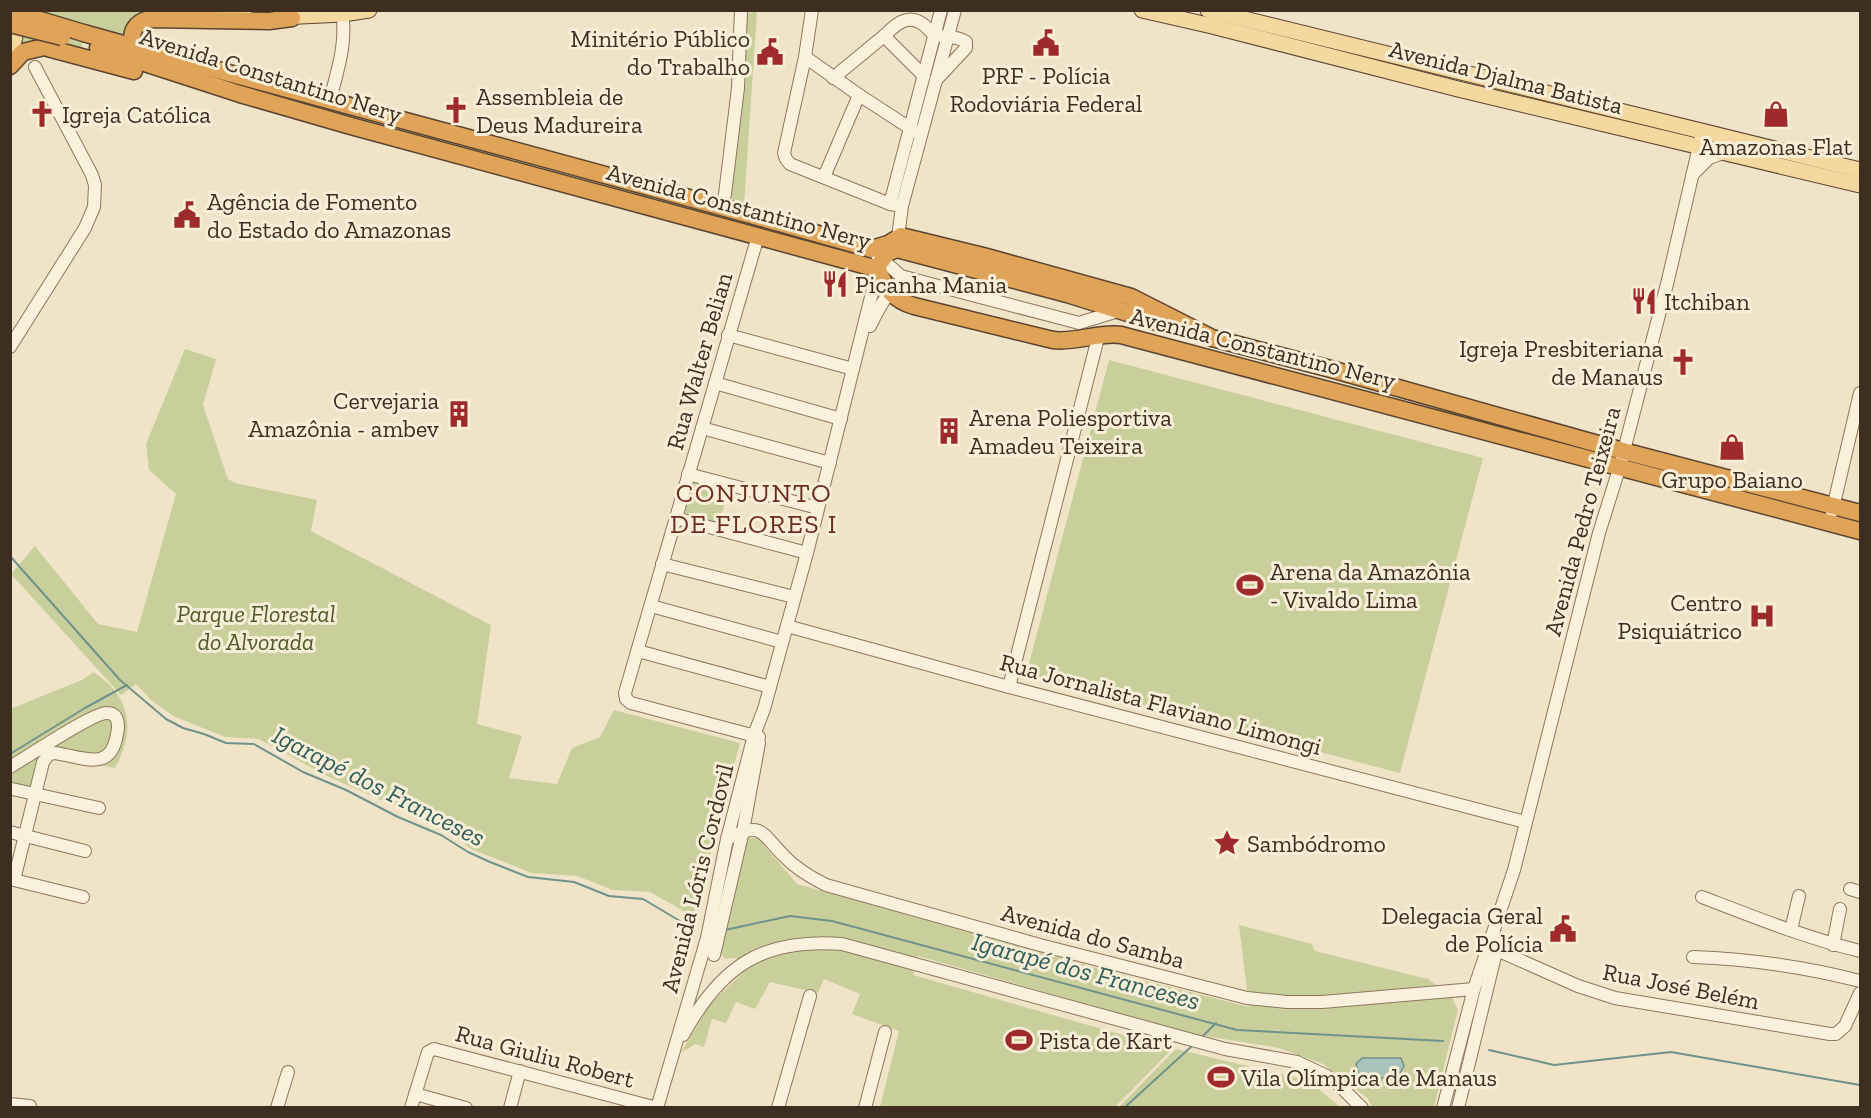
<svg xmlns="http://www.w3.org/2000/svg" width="1871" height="1118" font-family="'Zilla Slab',serif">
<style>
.green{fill:#c9cf9b}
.water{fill:#a9c4bc;stroke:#6f938a;stroke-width:1.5}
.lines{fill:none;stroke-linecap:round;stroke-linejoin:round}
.stream{stroke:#6f938a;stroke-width:2}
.minor-casing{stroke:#8d765c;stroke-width:14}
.major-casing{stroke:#5b4430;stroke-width:17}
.highway-casing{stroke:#5b4430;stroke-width:19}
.minor{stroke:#faf1dc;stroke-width:12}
.major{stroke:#f3d9a0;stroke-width:15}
.highway{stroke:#e0a458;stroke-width:16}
.highway-bridge-casing{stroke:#5b4430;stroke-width:19;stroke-linecap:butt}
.highway-bridge{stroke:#e0a458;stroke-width:16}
.labels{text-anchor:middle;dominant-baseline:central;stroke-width:6;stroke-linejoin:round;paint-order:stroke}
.poi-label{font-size:24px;fill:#3d2e20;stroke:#f7eed8;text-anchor:start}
.street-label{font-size:24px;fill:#3d2e20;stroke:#f7eed8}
.park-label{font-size:24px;font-style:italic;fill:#4d5a26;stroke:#f7eed8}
.water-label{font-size:26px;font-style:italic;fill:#2f5d5a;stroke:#f7eed8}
.quarter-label{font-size:27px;letter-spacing:1.5px;fill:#6b2e1e;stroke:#f7eed8}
</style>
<rect width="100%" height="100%" fill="#f0e4c8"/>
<g class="green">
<path d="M25,11H143C130,16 125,23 127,38L86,27L81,48L98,52H13Z"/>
<polygon points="757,11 744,205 727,200 743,15"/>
<polygon points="185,349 216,359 203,405 228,479 235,483 317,500 311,531 491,625 477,724 522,736 509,778 557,784 572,748 600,737 614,710 740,743 694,917 650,892 613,890 577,876 532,873 471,849 444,828 325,775 259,739 225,737 173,716 150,699 136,684 121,695 11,574 35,546 98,624 137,632 176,494 149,470 146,444"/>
<polygon points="1109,360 1483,458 1400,773 1026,675"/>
<polygon points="684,475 730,485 717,530 672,518"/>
<path d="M94,672C101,678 110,684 115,691C134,716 129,742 115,768L55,756L47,757L32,796L11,792L10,709L82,680Z"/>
<polygon points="748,837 759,839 797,884 1118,974 1249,1007 1239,925 1312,944 1315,951 1428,979 1452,998 1458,1010 1434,1107 1372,1107 1367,1098 1323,1064 1279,1048 1192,1034 918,956 913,975 1172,1049 1115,1107 880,1107 899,1031 852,1014 860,994 824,979 818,993 770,982 755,1009 736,1002 726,1023 712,1019 704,1047 695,1044 681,1053 709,1005 749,967 735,958 725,959 719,951"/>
<polygon points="1176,1049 1309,1081 1340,1107 1119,1107"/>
</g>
<polygon class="water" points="1362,1058 1401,1058 1404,1066 1399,1075 1393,1078 1385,1077 1368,1083 1360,1079 1356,1064"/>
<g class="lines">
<g class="stream">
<polyline points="10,556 120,680 166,719 183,728 204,734 226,743 254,744 303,772 346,790 398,817 441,835 468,852 490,862 528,877 574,882 609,896 643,899 685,924"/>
<polyline points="10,754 85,708 127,685"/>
<polyline points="725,930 790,916 832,921 1237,1030 1443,1041"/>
<polyline points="1201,1038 1216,1023"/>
<polyline points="1489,1050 1554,1065 1671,1052 1860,1085"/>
<polyline points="1124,1108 1192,1046"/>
</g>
<defs>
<g id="minor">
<polyline points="812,10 805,57 784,153 786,159 790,164 890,204 902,206"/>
<path d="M884,36C895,25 908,12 924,25C927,27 930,32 934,34C944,39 957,35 966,42V48L937,79"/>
<polyline points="805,57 859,95 824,177"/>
<polyline points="833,78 884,36 924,76"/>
<polyline points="859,95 916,132"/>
<path d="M330,100C338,68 347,44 342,10"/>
<polyline points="1692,175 1709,158 1723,153"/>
<polyline points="890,204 941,10"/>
<polyline points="715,205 723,202 725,194 738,88 741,10"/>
<polyline points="758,236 625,693 626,699 631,703 759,737"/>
<polyline points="898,237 902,206 955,10"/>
<polyline points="877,255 901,276 908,278 1079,323 1118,311"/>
<path d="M870,326C879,308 889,287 908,278"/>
<polyline points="728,335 853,369"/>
<polyline points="10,347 85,228 94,207 95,185 92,175 35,67"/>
<polyline points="715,383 841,419"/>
<polyline points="702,428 830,463"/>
<polyline points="688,474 818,508"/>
<polyline points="1832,512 1860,393"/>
<polyline points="675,518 807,553"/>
<polyline points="662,564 794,597"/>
<polyline points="651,606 782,642"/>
<polyline points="787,626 1009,687 1525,822"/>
<polyline points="638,651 770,687"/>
<polyline points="1009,687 1099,334"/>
<path d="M10,767C27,757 94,712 107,713C119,713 119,726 117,734C111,773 83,757 55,753L49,754L43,762L14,880"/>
<polyline points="12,789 99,808"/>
<polyline points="10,832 85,851"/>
<path d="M727,839C762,820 761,833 784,856C796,869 810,877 826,885L1040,945L1247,998L1287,1002H1322L1474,989"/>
<polyline points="10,879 83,897"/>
<polyline points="1850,889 1860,892"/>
<path d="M1702,897C1754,917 1806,938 1860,951"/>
<polyline points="1791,930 1799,896"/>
<polyline points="1833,945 1840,909"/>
<polyline points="1497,950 1578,986 1615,998 1830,1034 1836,1034 1845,1026 1860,993"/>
<polyline points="714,955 743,831 759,743"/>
<path d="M1693,957C1751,959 1805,967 1860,981"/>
<path d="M683,1035C721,966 762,938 842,944L1225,1049L1297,1062L1327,1076L1339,1085L1362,1108"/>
<polyline points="415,1094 466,1108"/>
<polyline points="10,1104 30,1106"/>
<polyline points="277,1108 288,1072"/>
<polyline points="411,1108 428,1052 434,1049 657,1108 707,938 727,839 754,735 764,709 807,553 878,269"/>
<polyline points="510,1108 520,1071"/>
<polyline points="778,1108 810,996"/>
<polyline points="865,1108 885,1032"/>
<polyline points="1443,1108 1474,989 1514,870 1599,533 1620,466 1668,280 1701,138"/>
<polyline points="1458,1108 1498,944"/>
</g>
<g id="major">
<polyline points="214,10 244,14"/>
<polyline points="1142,10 1212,26 1458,89 1860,185"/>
<polyline points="1208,10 1860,170"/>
<polyline points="280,17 343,14 369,10"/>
<polyline points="10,55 21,15"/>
</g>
<g id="highway">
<path d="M87,34C348,107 610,174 871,249L888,244L901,236L983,256L1131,297L1212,338L1327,368L1623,451L1860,513"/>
<path d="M134,47C129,32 135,23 149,19L269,21L292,18"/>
<polyline points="98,48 240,94 351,126 878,269"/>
<polyline points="10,66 23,52 44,47 134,71"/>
<polyline points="882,260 887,253 897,249 1067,294 1179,329"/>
<path d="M878,269C885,289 894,300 914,306L1053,340C1076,343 1098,332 1121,335L1860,531"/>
</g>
</defs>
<use href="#minor" class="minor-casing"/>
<use href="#major" class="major-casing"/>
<use href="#highway" class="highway-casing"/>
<use href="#minor" class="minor"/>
<use href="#major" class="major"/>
<use href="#highway" class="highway"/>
<defs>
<g id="highway-bridge">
<polyline points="10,11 87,34"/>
<polyline points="10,24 62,37"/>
</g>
</defs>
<use href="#highway-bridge" class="highway-bridge-casing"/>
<use href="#highway-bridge" class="highway-bridge"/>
</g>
<defs>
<symbol id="civic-bare" viewBox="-9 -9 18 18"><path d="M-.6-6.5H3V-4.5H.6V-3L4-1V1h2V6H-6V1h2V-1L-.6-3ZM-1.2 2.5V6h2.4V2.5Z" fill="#9e2a2b" stroke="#f7eed8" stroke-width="2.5" paint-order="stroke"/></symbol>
<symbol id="church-bare" viewBox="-9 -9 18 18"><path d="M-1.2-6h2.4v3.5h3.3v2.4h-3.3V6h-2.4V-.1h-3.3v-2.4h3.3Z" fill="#9e2a2b" stroke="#f7eed8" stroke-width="2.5" paint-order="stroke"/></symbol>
<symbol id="shop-bare" viewBox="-9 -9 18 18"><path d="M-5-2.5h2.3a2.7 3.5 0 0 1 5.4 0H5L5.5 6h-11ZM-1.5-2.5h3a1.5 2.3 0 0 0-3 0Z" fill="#9e2a2b" stroke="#f7eed8" stroke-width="2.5" paint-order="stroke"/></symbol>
<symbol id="restaurant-bare" viewBox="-9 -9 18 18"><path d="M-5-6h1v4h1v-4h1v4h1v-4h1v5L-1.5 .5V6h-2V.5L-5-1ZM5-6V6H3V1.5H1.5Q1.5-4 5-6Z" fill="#9e2a2b" stroke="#f7eed8" stroke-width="2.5" paint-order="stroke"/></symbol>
<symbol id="building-bare" viewBox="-9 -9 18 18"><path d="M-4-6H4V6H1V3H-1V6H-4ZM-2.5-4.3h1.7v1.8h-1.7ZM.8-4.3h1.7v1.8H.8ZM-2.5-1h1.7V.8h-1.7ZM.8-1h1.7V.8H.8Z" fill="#9e2a2b" stroke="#f7eed8" stroke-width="2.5" paint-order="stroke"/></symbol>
<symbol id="stadium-bare" viewBox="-9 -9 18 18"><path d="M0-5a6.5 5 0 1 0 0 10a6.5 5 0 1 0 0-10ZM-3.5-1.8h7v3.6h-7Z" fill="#9e2a2b" stroke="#f7eed8" stroke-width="2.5" paint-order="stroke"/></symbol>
<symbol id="hospital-bare" viewBox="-9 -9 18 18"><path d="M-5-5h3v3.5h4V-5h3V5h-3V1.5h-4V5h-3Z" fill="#9e2a2b" stroke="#f7eed8" stroke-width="2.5" paint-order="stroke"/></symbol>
<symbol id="sight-bare" viewBox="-9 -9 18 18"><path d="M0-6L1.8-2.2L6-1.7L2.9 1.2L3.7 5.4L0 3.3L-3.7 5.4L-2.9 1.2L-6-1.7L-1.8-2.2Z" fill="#9e2a2b" stroke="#f7eed8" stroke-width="2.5" paint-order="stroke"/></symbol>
</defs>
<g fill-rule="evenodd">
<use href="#civic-bare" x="1027" y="24" width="38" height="38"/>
<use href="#civic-bare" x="751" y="33" width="38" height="38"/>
<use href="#church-bare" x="437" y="91" width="38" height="38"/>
<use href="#church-bare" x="23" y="95" width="38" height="38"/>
<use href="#shop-bare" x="1757" y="95" width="38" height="38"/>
<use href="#civic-bare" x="168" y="196" width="38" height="38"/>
<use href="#restaurant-bare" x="816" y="265" width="38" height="38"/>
<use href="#restaurant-bare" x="1625" y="282" width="38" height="38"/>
<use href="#church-bare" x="1664" y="343" width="38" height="38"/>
<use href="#building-bare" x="440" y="395" width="38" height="38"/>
<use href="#building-bare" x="930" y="412" width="38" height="38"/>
<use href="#shop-bare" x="1713" y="428" width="38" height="38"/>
<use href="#stadium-bare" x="1231" y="566" width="38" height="38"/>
<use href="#hospital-bare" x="1743" y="597" width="38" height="38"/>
<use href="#sight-bare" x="1208" y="824" width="38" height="38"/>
<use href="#civic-bare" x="1544" y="910" width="38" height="38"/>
<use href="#stadium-bare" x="1000" y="1021" width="38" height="38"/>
<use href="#stadium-bare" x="1202" y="1058" width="38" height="38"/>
</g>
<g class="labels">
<g class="poi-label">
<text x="750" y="38" text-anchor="end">Minitério Público<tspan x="750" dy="28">do Trabalho</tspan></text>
<text x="1046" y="75" text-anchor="middle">PRF - Polícia<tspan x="1046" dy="28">Rodoviária Federal</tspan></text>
<text x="476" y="96">Assembleia de<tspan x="476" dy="28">Deus Madureira</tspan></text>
<text x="62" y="114">Igreja Católica</text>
<text x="1776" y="146" text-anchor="middle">Amazonas Flat</text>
<text x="207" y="201">Agência de Fomento<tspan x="207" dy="28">do Estado do Amazonas</tspan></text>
<text x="855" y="284">Picanha Mania</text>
<text x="1664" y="301">Itchiban</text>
<text x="1663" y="348" text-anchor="end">Igreja Presbiteriana<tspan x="1663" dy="28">de Manaus</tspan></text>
<text x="439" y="400" text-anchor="end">Cervejaria<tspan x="439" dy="28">Amazônia - ambev</tspan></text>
<text x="969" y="417">Arena Poliesportiva<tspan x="969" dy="28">Amadeu Teixeira</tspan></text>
<text x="1732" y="479" text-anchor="middle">Grupo Baiano</text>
<text x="1270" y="571">Arena da Amazônia<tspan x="1270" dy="28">- Vivaldo Lima</tspan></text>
<text x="1742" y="602" text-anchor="end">Centro<tspan x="1742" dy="28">Psiquiátrico</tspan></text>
<text x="1247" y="843">Sambódromo</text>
<text x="1543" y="915" text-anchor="end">Delegacia Geral<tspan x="1543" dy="28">de Polícia</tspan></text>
<text x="1039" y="1040">Pista de Kart</text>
<text x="1241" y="1077">Vila Olímpica de Manaus</text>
</g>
<g class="street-label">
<text transform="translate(271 75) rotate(17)">Avenida Constantino Nery</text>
<text transform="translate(1506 77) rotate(14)">Avenida Djalma Batista</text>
<text transform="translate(739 206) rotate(15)">Avenida Constantino Nery</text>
<text transform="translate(1263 348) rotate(14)">Avenida Constantino Nery</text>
<text transform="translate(699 361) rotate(-74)">Rua Walter Belian</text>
<text transform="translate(1582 521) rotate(-75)">Avenida Pedro Teixeira</text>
<text transform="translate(1161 704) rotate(15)">Rua Jornalista Flaviano Limongi</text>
<text transform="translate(697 878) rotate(-76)">Avenida Lóris Cordovil</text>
<text transform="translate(1093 936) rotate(15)">Avenida do Samba</text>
<text transform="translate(1681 986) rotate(11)">Rua José Belém</text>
<text transform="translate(545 1056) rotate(15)">Rua Giuliu Robert</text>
</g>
<g class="park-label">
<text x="256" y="613">Parque Florestal<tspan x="256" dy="28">do Alvorada</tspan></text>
</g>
<g class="water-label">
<text transform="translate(379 786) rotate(27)">Igarapé dos Franceses</text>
<text transform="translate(1086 971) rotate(15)">Igarapé dos Franceses</text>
</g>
<g class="quarter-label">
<text x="754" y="493">CONJUNTO<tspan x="754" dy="31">DE FLORES I</tspan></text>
</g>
</g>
<rect width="1871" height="1118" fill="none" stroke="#3d2e20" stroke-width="24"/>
</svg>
